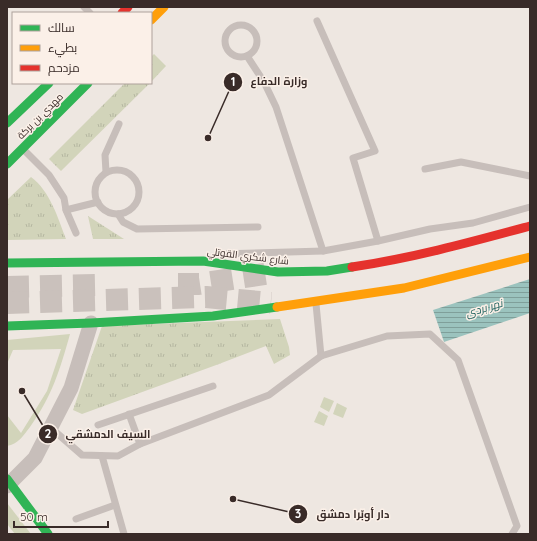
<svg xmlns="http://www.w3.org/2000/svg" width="537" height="541" font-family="Quicksand,Cairo,sans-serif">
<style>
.grass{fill:#d2d4ba}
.park{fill:url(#park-tufts)}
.water{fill:url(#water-rules)}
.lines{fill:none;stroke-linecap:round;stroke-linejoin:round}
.highway-tunnel{stroke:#cac1bc;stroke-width:22;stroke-dasharray:22 11;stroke-linecap:butt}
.lane{stroke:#c7beba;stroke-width:7}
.street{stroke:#c7beba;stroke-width:15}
.fast{stroke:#30b455;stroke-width:9}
.slow{stroke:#ff9f0a;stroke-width:9}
.jam{stroke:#e5322d;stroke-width:9}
.labels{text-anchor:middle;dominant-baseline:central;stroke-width:3;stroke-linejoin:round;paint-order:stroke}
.street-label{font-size:10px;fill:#392b28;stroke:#fbf0e8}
.water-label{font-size:11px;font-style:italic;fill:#195e5b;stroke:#fbf0e8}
.leader{fill:none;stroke:#392b28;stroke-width:1.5}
.callout-dot{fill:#392b28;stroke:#fbf0e8;stroke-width:1.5}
.mark-label{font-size:12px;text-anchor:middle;font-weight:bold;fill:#fff}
.callout-label{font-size:11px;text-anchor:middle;font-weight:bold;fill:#392b28;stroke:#fbf0e8;stroke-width:3;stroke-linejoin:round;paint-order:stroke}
</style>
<defs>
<pattern id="park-tufts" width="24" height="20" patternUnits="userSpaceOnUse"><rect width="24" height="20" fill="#d2d4ba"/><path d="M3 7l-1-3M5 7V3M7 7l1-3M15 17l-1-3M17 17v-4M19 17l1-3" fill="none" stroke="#b5b6a0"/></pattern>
<pattern id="water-rules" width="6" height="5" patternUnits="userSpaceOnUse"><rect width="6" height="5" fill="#9bc3be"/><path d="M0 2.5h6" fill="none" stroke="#7f9f9a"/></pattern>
</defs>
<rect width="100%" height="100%" fill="#eee7e1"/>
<g class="grass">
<path d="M70,334C60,370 52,396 30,427C23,436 18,444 7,446V415L21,433L47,391L61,349L13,350L7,364V340Z"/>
<polygon points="324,397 334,401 329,412 320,407"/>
<polygon points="337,403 347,408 343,418 333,414"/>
<polygon points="319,411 328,416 324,426 314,422"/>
<polygon points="7,503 31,534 15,534 7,524"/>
</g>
<g class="park">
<polygon points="154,54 166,66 151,82 151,57"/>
<polygon points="125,83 150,83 61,171 49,159"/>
<path d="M31,177C50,191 58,218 66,239L7,240V200Z"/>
<polygon points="88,216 124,239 93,239"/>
<polygon points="280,319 289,347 290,355 274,364 266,346 219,364 82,414 73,410 102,326"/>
</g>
<polygon class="water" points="530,279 530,313 444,342 433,310"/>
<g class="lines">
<g class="highway-tunnel">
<polyline points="178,284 199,284 271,273"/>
<polyline points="7,287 100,285"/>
<polyline points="7,303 206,297 271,303"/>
</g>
<g class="lane">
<polyline points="84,7 90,13"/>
<polyline points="317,21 375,151 353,158 378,241"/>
<circle cx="241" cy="41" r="16"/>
<polyline points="247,56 264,82 276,107 323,251 378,241 430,229 473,223 530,207"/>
<polyline points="24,150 49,175 64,198 66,210 76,233"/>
<polyline points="425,169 461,162 530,176"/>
<circle cx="117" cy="192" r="22"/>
<polyline points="106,172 105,155 119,124"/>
<polyline points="66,210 98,202"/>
<polyline points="118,214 123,222 137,229 258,227"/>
<polyline points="219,254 323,251"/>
<polyline points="316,304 321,356"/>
<polyline points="129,414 140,444"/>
<polyline points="98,425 213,386"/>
<polyline points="51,428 82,455 118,456 140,444 269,395 321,356 387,336 430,334 458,360 517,526 512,534"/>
<polyline points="102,456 124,534"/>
<polyline points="76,519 115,505"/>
</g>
<polyline class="street" points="7,486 35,458 71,388 91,323"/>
<g class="fast">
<polyline points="7,123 49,83"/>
<polyline points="7,164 88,83"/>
<polyline points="7,263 203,261 278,272 327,271 352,267"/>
<polyline points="7,326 91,323 213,316 277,307"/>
<polyline points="7,479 48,534"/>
</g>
<g class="slow">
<polyline points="151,20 164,7"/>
<polyline points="277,307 404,288 530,257"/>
</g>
<g class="jam">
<polyline points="122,13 128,7"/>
<path d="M352,267C413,258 471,242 530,226"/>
</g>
</g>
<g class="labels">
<g class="street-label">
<text transform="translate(40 116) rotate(-45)">مهدي بن بركة</text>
<text transform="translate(248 256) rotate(7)">شارع شكري القوتلي</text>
</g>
<g class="water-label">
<text transform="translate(484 308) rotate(-17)">نهر بردى</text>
</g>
</g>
<path class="leader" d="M208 138L233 82M22 391L48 434M233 499L298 514"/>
<g class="callout-dot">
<circle cx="208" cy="138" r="4"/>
<circle cx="22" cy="391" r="4"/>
<circle cx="233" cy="499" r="4"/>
<circle cx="233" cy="82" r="10"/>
<circle cx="48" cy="434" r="10"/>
<circle cx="298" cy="514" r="10"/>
</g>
<g class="mark-label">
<text x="233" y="86">1</text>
<text x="48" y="438">2</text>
<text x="298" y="518">3</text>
</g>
<g class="callout-label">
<text x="279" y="85">وزارة الدفاع</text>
<text x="108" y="438">السيف الدمشقي</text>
<text x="353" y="518">دار أوبّرا دمشق</text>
</g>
<rect width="537" height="541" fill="none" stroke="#392b28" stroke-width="16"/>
<rect x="12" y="12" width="140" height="72" fill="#fbf0e8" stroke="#ada19b"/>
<rect x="20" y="25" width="20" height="6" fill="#30b455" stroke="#ada19b"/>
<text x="48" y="32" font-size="12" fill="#392b28">سالك</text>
<rect x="20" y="45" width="20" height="6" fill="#ff9f0a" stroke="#ada19b"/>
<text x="48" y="52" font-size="12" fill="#392b28">بطيء</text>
<rect x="20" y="65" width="20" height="6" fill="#e5322d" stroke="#ada19b"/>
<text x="48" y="72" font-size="12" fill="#392b28">مزدحم</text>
<path d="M14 521v6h94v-6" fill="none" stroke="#392b28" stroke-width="2"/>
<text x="20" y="521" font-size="12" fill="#392b28" stroke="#fbf0e8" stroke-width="3" paint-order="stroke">50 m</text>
</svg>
